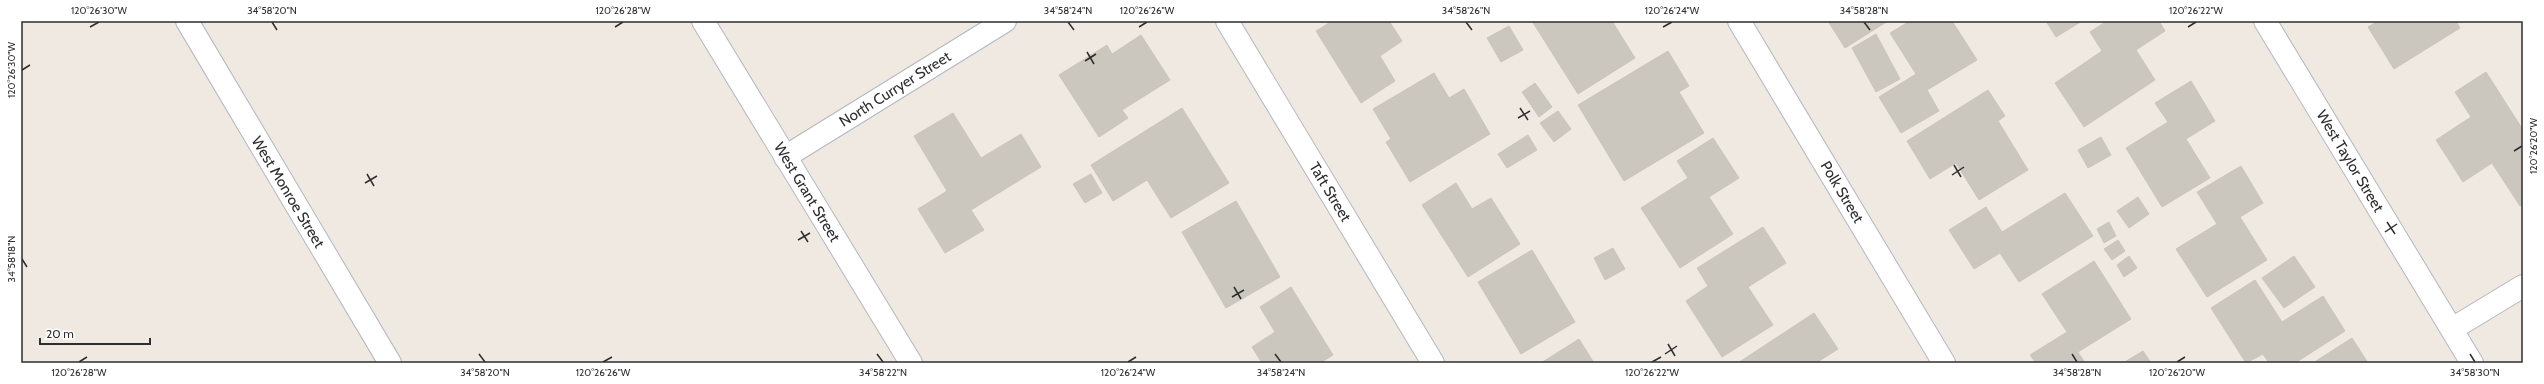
<svg xmlns="http://www.w3.org/2000/svg" width="2544" height="384" font-family="Cabin,sans-serif">
<style>
.building{fill:#cbc7bf;stroke:#cbc5ba}
.lines{fill:none;stroke-linecap:round;stroke-linejoin:round}
.street-casing{stroke:#b4b7c1;stroke-width:24}
.secondary-casing{stroke:#b4b7c1;stroke-width:24}
.street{stroke:#fff;stroke-width:22}
.secondary{stroke:#fff;stroke-width:22}
.ticks{fill:none;stroke:#2e2e2e;stroke-width:1.5}
.labels{text-anchor:middle;dominant-baseline:central;stroke-width:4;stroke-linejoin:round;paint-order:stroke}
.street-label{font-size:15px;fill:#2e2e2e;stroke:#fff}
.neatline{fill:none;stroke:#2e2e2e;stroke-width:1.5}
.ticks-label{font-size:10px;text-anchor:middle;fill:#2e2e2e}
</style>
<rect width="100%" height="100%" fill="#efe9e1"/>
<g class="building">
<polygon points="1332,21 1389,21 1402,41 1380,56 1395,81 1361,103 1316,31"/>
<polygon points="1532,21 1612,21 1635,58 1578,94"/>
<polygon points="1828,21 1888,21 1845,48"/>
<polygon points="1910,21 1952,21 1977,60 1927,90 1939,111 1901,133 1879,97 1916,74 1890,33"/>
<polygon points="2046,21 2082,21 2056,37"/>
<polygon points="2107,21 2159,21 2165,31 2136,50 2155,80 2084,127 2055,83 2102,51 2090,32"/>
<polygon points="2378,21 2456,21 2460,28 2394,69 2368,27"/>
<polygon points="1509,26 1523,50 1501,62 1487,38"/>
<polygon points="1876,34 1900,79 1876,92 1852,48"/>
<polygon points="1141,35 1170,80 1122,110 1128,118 1099,137 1059,75 1107,45 1112,54"/>
<polygon points="1668,51 1689,86 1679,92 1704,133 1624,181 1578,105"/>
<polygon points="2486,72 2523,130 2523,204 2520,206 2492,163 2463,182 2436,140 2471,117 2455,92"/>
<polygon points="1434,73 1449,98 1464,89 1490,134 1410,182 1386,142 1391,139 1373,109"/>
<polygon points="2191,81 2215,121 2186,139 2210,178 2162,207 2126,148 2168,122 2155,103"/>
<polygon points="1535,83 1552,107 1539,117 1522,92"/>
<polygon points="1988,90 2005,116 1998,121 2028,170 1979,200 1956,163 1930,179 1907,141"/>
<polygon points="1182,108 1229,183 1171,218 1147,180 1113,201 1091,165"/>
<polygon points="1558,111 1571,129 1554,142 1540,123"/>
<polygon points="953,113 981,158 1021,134 1041,167 971,210 984,230 945,253 918,209 947,191 914,136"/>
<polygon points="1528,135 1537,150 1507,168 1498,154"/>
<polygon points="2101,137 2111,155 2088,168 2078,150"/>
<polygon points="1713,138 1739,178 1709,197 1733,234 1680,268 1641,208 1688,178 1677,161"/>
<polygon points="2241,166 2263,203 2240,217 2267,260 2207,297 2176,249 2217,224 2197,192"/>
<polygon points="1091,174 1102,193 1085,203 1073,184"/>
<polygon points="1456,183 1472,209 1491,198 1520,244 1468,277 1422,205"/>
<polygon points="2065,193 2093,236 2019,282 2000,253 1974,269 1949,230 1986,207 2002,232"/>
<polygon points="2138,197 2149,214 2129,228 2117,211"/>
<polygon points="1236,201 1280,277 1226,308 1182,232"/>
<polygon points="2109,222 2116,236 2104,243 2097,229"/>
<polygon points="1763,227 1786,263 1748,287 1773,325 1722,357 1686,301 1708,286 1697,268"/>
<polygon points="2118,240 2125,251 2112,260 2104,249"/>
<polygon points="1613,248 1625,269 1605,280 1594,258"/>
<polygon points="1532,250 1575,322 1521,354 1478,282"/>
<polygon points="2129,256 2137,268 2124,277 2117,265"/>
<polygon points="2294,256 2315,287 2284,308 2262,278"/>
<polygon points="2094,261 2131,319 2078,352 2085,363 2036,363 2030,355 2067,332 2042,294"/>
<polygon points="2255,280 2282,322 2323,296 2345,331 2295,363 2269,363 2263,354 2246,363 2211,308"/>
<polygon points="1291,287 1333,355 1320,363 1262,363 1252,347 1275,332 1260,307"/>
<polygon points="1814,313 1838,349 1816,363 1738,363"/>
<polygon points="2352,338 2368,363 2317,363 2316,361"/>
<polygon points="1579,339 1594,363 1541,363"/>
<polygon points="2143,351 2151,363 2123,363"/>
</g>
<g class="lines">
<defs>
<g id="street">
<polyline points="187,21 390,363"/>
<polyline points="703,21 911,363"/>
<polyline points="1227,21 1433,363"/>
<polyline points="1739,21 1944,363"/>
<polyline points="785,157 1005,21"/>
<polyline points="2452,329 2523,286"/>
</g>
<polyline id="secondary" points="2265,21 2472,363"/>
</defs>
<use href="#street" class="street-casing"/>
<use href="#secondary" class="secondary-casing"/>
<use href="#street" class="street"/>
<use href="#secondary" class="secondary"/>
</g>
<path class="ticks" d="M272,22L277,30M1068,22L1074,30M1466,22L1472,30M1864,22L1870,30M90,27L99,22M615,27L623,22M1139,27L1147,22M1663,27L1672,22M2188,27L2196,22M1087,52L1094,64M1085,61L1096,54M22,70L30,65M1520,108L1528,120M1518,118L1530,111M2514,151L2522,146M1954,165L1961,177M367,174L374,186M1952,175L1964,167M365,183L377,176M2387,222L2395,234M801,231L808,242M2385,232L2397,224M798,240L810,233M22,259L27,267M1234,287L1241,299M1232,297L1244,290M1668,344L1675,356M479,354L485,362M877,354L883,362M1275,354L1281,362M1665,354L1677,346M2072,354L2077,362M2470,354L2475,362M79,362L87,357M603,362L612,357M1128,362L1136,357M1652,362L1661,357M2177,362L2185,357"/>
<g class="labels">
<g class="street-label">
<text transform="translate(895 89) rotate(-32)">North Curryer Street</text>
<text transform="translate(2350 161) rotate(59)">West Taylor Street</text>
<text transform="translate(288 192) rotate(59)">West Monroe Street</text>
<text transform="translate(807 192) rotate(59)">West Grant Street</text>
<text transform="translate(1330 192) rotate(59)">Taft Street</text>
<text transform="translate(1842 192) rotate(59)">Polk Street</text>
</g>
</g>
<rect width="2544" height="384" fill="none" stroke="#ffffff" stroke-width="44"/>
<path d="M40 338v6h110v-6" fill="none" stroke="#2e2e2e" stroke-width="2"/>
<text x="46" y="338" font-size="12" fill="#2e2e2e" stroke="#ffffff" stroke-width="3" paint-order="stroke">20 m</text>
<rect x="22" y="22" width="2500" height="340" class="neatline"/>
<g class="ticks-label">
<text x="99" y="14">120°26'30"W</text>
<text x="272" y="14">34°58'20"N</text>
<text x="623" y="14">120°26'28"W</text>
<text x="1068" y="14">34°58'24"N</text>
<text x="1147" y="14">120°26'26"W</text>
<text x="1466" y="14">34°58'26"N</text>
<text x="1672" y="14">120°26'24"W</text>
<text x="1864" y="14">34°58'28"N</text>
<text x="2196" y="14">120°26'22"W</text>
<text transform="translate(11 70) rotate(-90)" y="4">120°26'30"W</text>
<text transform="translate(2533 146) rotate(-90)" y="4">120°26'20"W</text>
<text transform="translate(11 259) rotate(-90)" y="4">34°58'18"N</text>
<text x="79" y="376">120°26'28"W</text>
<text x="485" y="376">34°58'20"N</text>
<text x="603" y="376">120°26'26"W</text>
<text x="883" y="376">34°58'22"N</text>
<text x="1128" y="376">120°26'24"W</text>
<text x="1281" y="376">34°58'24"N</text>
<text x="1652" y="376">120°26'22"W</text>
<text x="2077" y="376">34°58'28"N</text>
<text x="2177" y="376">120°26'20"W</text>
<text x="2475" y="376">34°58'30"N</text>
</g>
</svg>
